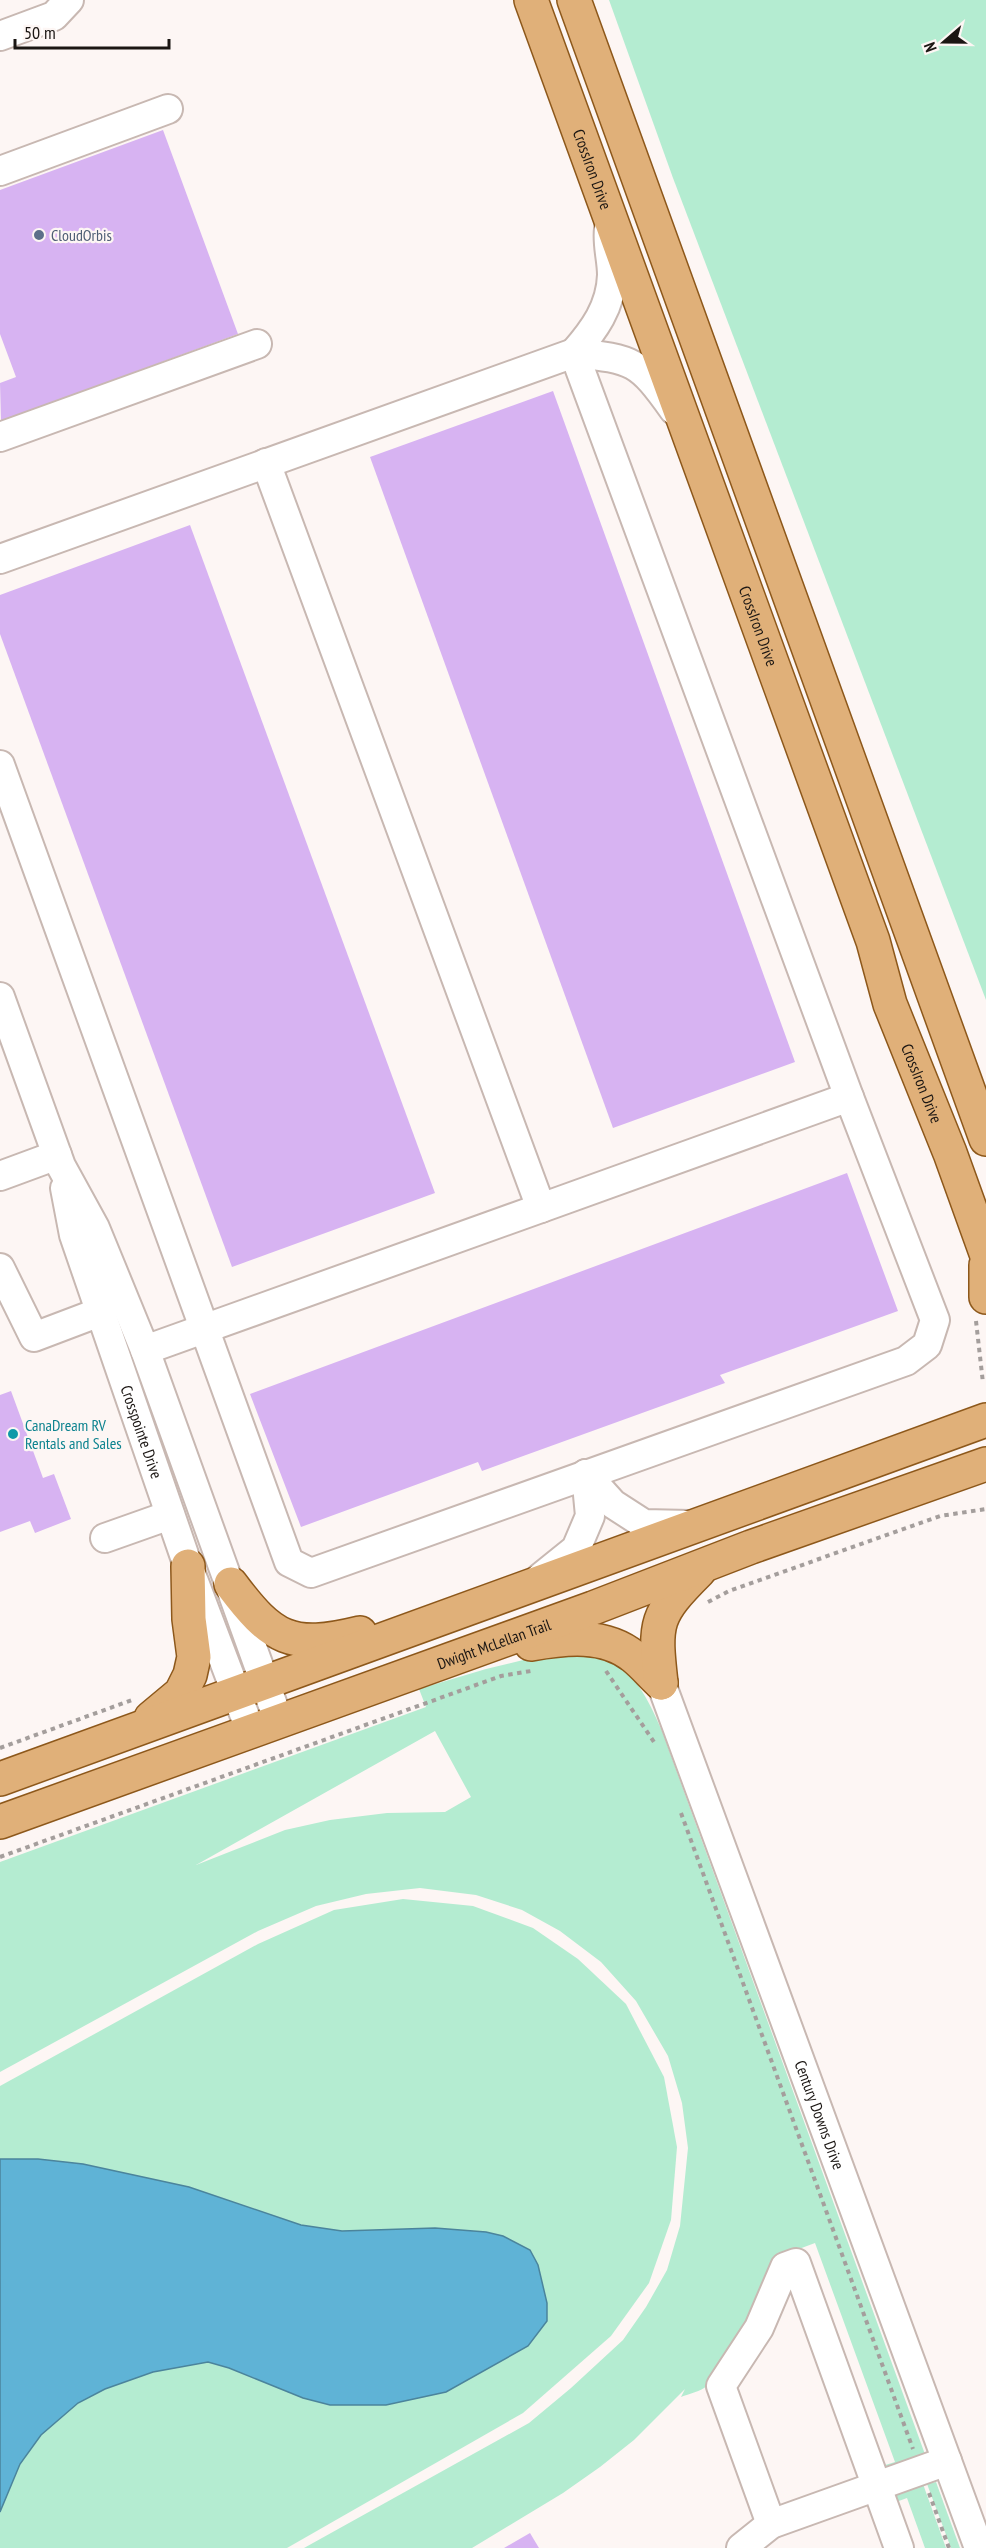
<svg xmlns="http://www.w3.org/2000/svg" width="986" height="2548" font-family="'PT Sans Narrow',sans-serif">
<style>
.green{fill:#b4ecd1;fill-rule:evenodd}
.water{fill:#5fb3d6;stroke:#4b849c;stroke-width:1.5}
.building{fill:#d7b3f2}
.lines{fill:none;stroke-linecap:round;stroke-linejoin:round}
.minor-casing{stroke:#c8b8b2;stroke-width:32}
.major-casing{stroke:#8d581b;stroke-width:36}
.path{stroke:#a49e9c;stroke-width:4;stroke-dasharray:4.5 4.5;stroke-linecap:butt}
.minor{stroke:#fff;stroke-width:28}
.major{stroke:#e0b079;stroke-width:33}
.service-dot{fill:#5c6f8a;stroke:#fdf6f4;stroke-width:2}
.culture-dot{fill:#0f9aa8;stroke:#fdf6f4;stroke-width:2}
.labels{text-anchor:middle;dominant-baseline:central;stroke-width:4.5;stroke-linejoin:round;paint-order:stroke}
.street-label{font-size:16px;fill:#1b1613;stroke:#fdf6f4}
.service-label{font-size:16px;fill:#4e5e75;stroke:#fdf6f4;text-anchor:start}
.culture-label{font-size:16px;fill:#0d838f;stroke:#fdf6f4;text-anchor:start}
</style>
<rect width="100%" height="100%" fill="#fdf6f4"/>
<g class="green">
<polygon points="609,0 986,0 986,1000 673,178"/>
<path d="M568,1649C578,1650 592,1649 601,1653C634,1669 648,1699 662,1731L926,2457L882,2476V2466L895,2462L815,2243L772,2259C759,2298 737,2357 707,2386C701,2391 689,2394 681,2397L685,2389L634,2440L600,2467L563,2493L472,2548H304L529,2423L571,2388L623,2340L646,2307L667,2270L680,2226L688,2148L682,2103L668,2056L636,2001L601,1962L560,1931L522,1910L476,1895L420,1888L366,1894L316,1906L258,1931L0,2072V1862L426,1707L419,1689L486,1669ZM435,1731L471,1797L445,1812L387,1813L330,1820L285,1830L196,1865Z"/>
<polygon points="403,1899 473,1906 533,1928 578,1959 626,2004 664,2077 677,2147 671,2220 649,2283 611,2336 523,2413 287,2548 0,2548 0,2086 258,1944 334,1910"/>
<polygon points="936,2482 960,2548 951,2548 927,2484"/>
<polygon points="923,2484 946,2548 925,2548 907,2498 896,2502 891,2497"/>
</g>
<polygon class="water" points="0,2159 38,2159 83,2164 189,2187 301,2225 342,2231 435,2228 486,2232 503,2236 530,2250 538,2265 547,2303 547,2321 528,2346 446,2392 386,2405 330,2405 303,2398 229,2368 208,2362 153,2372 105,2389 78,2403 41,2435 20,2464 0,2512"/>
<g class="building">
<polygon points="163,130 238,334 1,421 0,383 16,377 0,334 0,190"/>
<polygon points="553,391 795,1062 613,1128 370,457"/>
<polygon points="190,525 435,1193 232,1267 0,634 0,595"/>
<polygon points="847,1173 898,1311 720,1375 725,1383 482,1471 478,1462 301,1527 250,1394"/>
<polygon points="11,1391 43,1478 54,1474 71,1519 35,1533 30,1521 0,1532 0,1395"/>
<polygon points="530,2533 539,2548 504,2548"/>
</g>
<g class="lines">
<defs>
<g id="minor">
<polyline points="0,36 54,16 69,0"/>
<polyline points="0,171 168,109"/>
<polyline points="574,353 849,1097"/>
<path d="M574,353C594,330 611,307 612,275C612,259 607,245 609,229"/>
<polyline points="0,437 257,344"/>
<path d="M0,559L574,353C634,359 639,361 674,410"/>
<polyline points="0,765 289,1562 311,1573 906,1361 927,1345 935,1320 849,1097 541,1208"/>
<polyline points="0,997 61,1166 95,1228 145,1350 279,1722"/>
<polyline points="0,1176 57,1155"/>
<path id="s1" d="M65,1188L74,1235L188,1566L251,1732"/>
<polyline points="0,1268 34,1337 100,1312"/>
<polyline points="145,1350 541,1208 266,463"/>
<polyline points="586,1474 613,1504 644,1524 690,1525"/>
<polyline points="105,1538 170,1515"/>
<polyline points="540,1578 576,1549 590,1516 586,1474"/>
<path id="s2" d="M661,1683L979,2548"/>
<polyline points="771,2524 721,2386 759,2328 785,2267 796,2263 899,2548"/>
<polyline points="741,2548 771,2524 947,2461"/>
</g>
<g id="major">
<path id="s3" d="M531,0L873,941L890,1004L950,1153L986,1253"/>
<polyline points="574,0 986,1139"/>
<polyline points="986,1265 986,1297"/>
<path d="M231,1584C272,1639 291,1650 360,1633"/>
<path d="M531,1644C565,1638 605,1633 634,1657C644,1665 652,1675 661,1683"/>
<path d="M661,1683C654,1622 655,1615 699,1571"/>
<polyline points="151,1718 181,1693 190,1675 194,1657 189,1619 188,1566"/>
<polyline points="0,1779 986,1420"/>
<path id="s4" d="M0,1822L593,1608L751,1547L986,1464"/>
</g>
</defs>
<use href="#minor" class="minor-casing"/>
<use href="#major" class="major-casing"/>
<g class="path">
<polyline points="976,1321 983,1383"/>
<polyline points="708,1602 729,1591 940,1516 986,1509"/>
<polyline points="606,1671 654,1742"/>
<polyline points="0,1748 132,1700"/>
<polyline points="681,1813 913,2449"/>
<polyline points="0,1857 501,1676 531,1671"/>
<polyline points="929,2493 949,2548"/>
</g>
<use href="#minor" class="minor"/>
<use href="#major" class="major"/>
</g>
<circle class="service-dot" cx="39" cy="235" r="6"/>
<circle class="culture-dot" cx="13" cy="1434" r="6"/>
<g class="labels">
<g class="street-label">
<text stroke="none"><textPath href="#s3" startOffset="180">CrossIron Drive</textPath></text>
<text stroke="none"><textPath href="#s3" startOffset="666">CrossIron Drive</textPath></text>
<text stroke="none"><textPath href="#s3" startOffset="1152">CrossIron Drive</textPath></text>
<text stroke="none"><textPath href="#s1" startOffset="256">Crosspointe Drive</textPath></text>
<text stroke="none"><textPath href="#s4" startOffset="525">Dwight McLellan Trail</textPath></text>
<text stroke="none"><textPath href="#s2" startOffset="460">Century Downs Drive</textPath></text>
</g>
<g class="service-label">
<text x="51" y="235">CloudOrbis</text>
</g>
<g class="culture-label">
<text x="25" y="1425">CanaDream RV<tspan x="25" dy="18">Rentals and Sales</tspan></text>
</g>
</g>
<g transform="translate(944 42) rotate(250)" stroke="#fdf6f4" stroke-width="4.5" paint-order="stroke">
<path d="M0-4.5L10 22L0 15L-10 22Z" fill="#1b1613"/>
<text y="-9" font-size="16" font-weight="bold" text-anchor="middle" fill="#1b1613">N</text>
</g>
<path d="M15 39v9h154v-9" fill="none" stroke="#1b1613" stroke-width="3"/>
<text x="24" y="39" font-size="18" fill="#1b1613" stroke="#fdf6f4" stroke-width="4.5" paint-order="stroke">50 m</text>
</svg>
